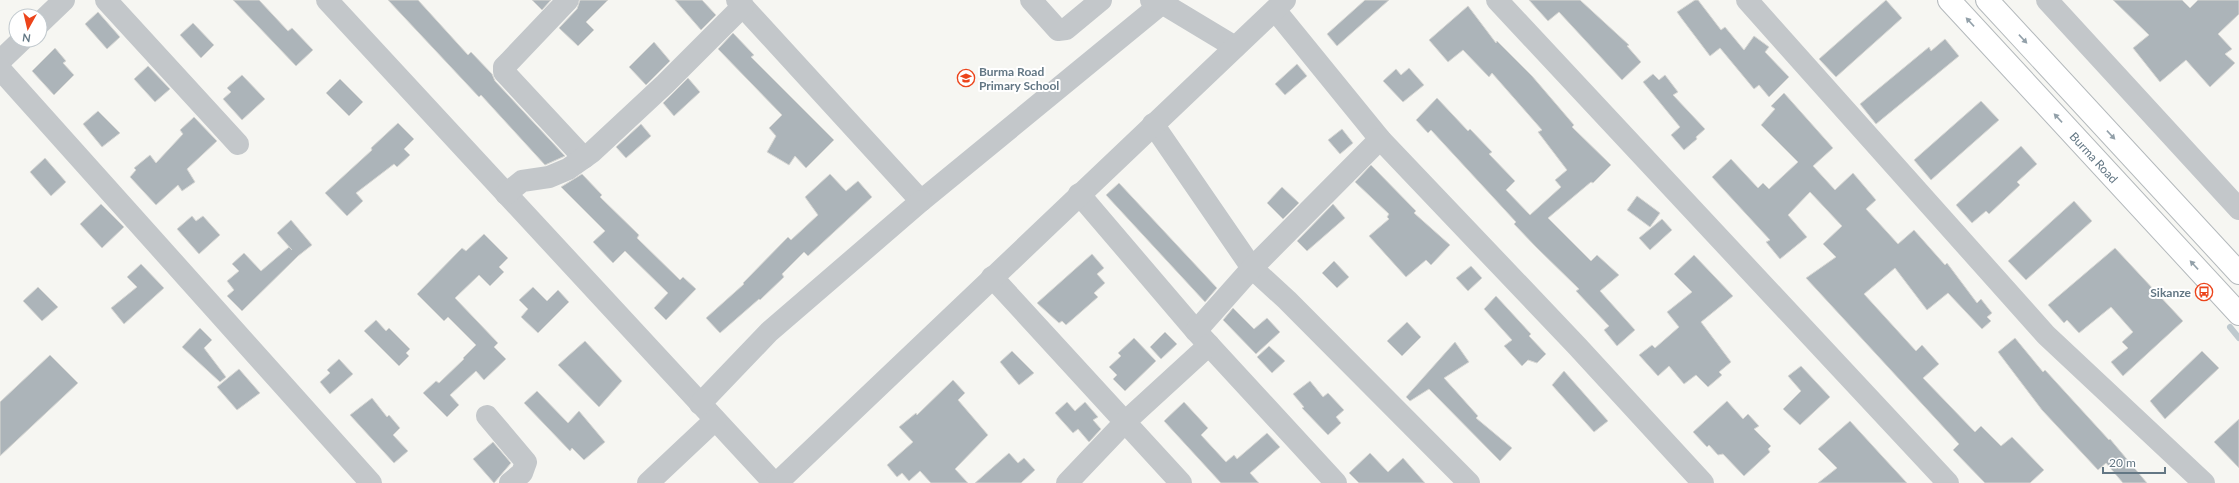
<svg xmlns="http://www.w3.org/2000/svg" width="2239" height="483" font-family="Lato,sans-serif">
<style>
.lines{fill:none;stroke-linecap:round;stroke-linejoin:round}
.stream{stroke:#bec9ce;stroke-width:6}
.building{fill:#acb4b9;stroke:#d7d7d4}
.major-casing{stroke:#b4b9bc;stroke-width:24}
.minor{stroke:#c3c7ca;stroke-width:22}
.major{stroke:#fff;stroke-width:22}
.oneway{fill:#92a0a9}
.labels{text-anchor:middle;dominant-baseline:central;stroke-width:4;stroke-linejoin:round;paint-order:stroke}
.poi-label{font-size:12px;font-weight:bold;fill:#637784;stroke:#fff;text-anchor:start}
.street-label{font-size:12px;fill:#637784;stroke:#fff}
</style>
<rect width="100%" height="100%" fill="#f6f6f2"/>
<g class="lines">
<polyline class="stream" points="2230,327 2239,338"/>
</g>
<g class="building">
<polygon points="233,0 259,0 288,31 292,28 313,50 296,66"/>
<polygon points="388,0 418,0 468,55 471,52 492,74 495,81 565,156 545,165 481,95 479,97"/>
<polygon points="532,0 551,0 542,10"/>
<polygon points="580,0 608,0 586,22 594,30 578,46 559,28 577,9"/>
<polygon points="675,0 702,0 716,15 701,30"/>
<polygon points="1365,0 1389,0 1337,46 1327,34"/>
<polygon points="1529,0 1580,0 1629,45 1627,46 1641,62 1622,80 1559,12 1548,21"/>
<polygon points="1695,0 1698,0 1721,30 1725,27 1744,50 1754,36 1769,47 1765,52 1789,77 1769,97 1759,85 1754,89 1720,48 1710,56 1682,19 1677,12"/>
<polygon points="1886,0 1902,18 1836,77 1819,59"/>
<polygon points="2113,0 2182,0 2190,8 2198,0 2239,0 2239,14 2218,34 2232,49 2225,54 2235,63 2210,87 2186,60 2160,82 2133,48 2149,35"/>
<polygon points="1468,6 1496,43 1497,41 1532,76 1574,125 1572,127 1611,165 1593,183 1591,182 1548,218 1591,261 1597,255 1619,275 1600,291 1635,330 1617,346 1604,330 1609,326 1576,291 1579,289 1536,247 1514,224 1516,222 1431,130 1428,133 1416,120 1437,98 1468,131 1470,129 1492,152 1489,154 1515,181 1506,190 1530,215 1561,187 1555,180 1567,170 1538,132 1542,130 1492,73 1489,77 1463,50 1448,62 1429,40"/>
<polygon points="98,12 120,37 107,49 85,24"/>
<polygon points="193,23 214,45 201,58 180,35"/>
<polygon points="733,33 754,55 751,57 834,140 806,168 795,156 789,165 767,152 776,136 769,128 782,115 718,49"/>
<polygon points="1945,39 1959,56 1876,124 1860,104 1929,47 1931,51"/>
<polygon points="654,42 670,61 646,85 629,67"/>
<polygon points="55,48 66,61 63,63 74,75 54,95 32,71"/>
<polygon points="1297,64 1307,76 1285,95 1275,84"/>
<polygon points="148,66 170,89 155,102 134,79"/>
<polygon points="1409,68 1424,85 1403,102 1383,81 1396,69 1401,75"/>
<polygon points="1653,74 1659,80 1665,75 1678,92 1673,95 1705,129 1696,137 1697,139 1684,150 1671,135 1680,127 1643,82"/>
<polygon points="242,75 265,99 242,120 223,99 231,92 227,88"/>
<polygon points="688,78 700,92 674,116 663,103"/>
<polygon points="340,79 363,102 349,116 326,93"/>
<polygon points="1784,93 1833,148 1813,166 1835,190 1853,173 1876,200 1866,209 1898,244 1914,230 1945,265 1947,263 1977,303 1981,299 1992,313 1987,317 1991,321 1982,329 1948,293 1927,310 1895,268 1864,294 1916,351 1922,345 1939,364 1923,378 1975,432 1981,426 2001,446 2012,437 2044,470 2030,483 1985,483 1953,450 1959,444 1806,278 1836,257 1823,244 1842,226 1810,192 1788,215 1807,237 1780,259 1766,242 1770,240 1712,177 1731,159 1758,188 1763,183 1769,189 1798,162 1761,125 1775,109 1771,106"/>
<polygon points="1981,101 1999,120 1931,180 1914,160"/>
<polygon points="98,111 120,133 102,147 83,124"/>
<polygon points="194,117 217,141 187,169 195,182 182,191 178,185 156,205 130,177 136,170 134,168 150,155 156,163 183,134 180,130"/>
<polygon points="398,123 414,139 404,149 410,155 397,167 394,164 356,193 363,201 347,216 325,193 372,150 371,148"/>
<polygon points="641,124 651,136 626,158 616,147"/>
<polygon points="1342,129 1353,143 1340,154 1328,140"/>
<polygon points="2021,146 2037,164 2017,182 2020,185 1989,214 1986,211 1972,223 1956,205"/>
<polygon points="45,158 66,182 51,196 30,172"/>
<polygon points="1371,165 1416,211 1414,213 1450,245 1431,265 1426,260 1406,277 1369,236 1389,219 1387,217 1389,214 1355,182"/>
<polygon points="582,174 602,195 600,197 639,235 637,238 680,280 683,277 696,289 666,320 654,308 668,293 625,251 613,263 593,242 605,231 561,187"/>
<polygon points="830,174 846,191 858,181 872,197 808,256 804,252 782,274 784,277 760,300 759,299 720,333 706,318 744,284 743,283 788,237 791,240 818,215 805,197"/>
<polygon points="1119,183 1217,288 1205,302 1106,195"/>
<polygon points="1282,187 1299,203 1283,219 1267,203"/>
<polygon points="1637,196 1660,213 1650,227 1627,210"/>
<polygon points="2074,201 2092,221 2026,280 2008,261"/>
<polygon points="101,204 124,227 102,248 80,224"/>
<polygon points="1333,204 1345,218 1307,251 1297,241"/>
<polygon points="192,216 196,221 203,216 220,235 199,254 177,229"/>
<polygon points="1662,219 1672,230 1650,250 1639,238"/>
<polygon points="291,220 312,245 298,256 242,311 227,296 234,290 227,281 239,271 232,264 244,253 261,271 289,247 292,250 277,233"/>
<polygon points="484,234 508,258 499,267 504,272 490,286 479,275 455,298 498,343 494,347 506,359 484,380 476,371 450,395 459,405 447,417 423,393 436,381 439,383 464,359 463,358 476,345 448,317 444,321 417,294 462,248 466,251"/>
<polygon points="2115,248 2183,321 2123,376 2111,362 2128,348 2122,342 2133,332 2111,307 2079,333 2067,320 2064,323 2048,305"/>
<polygon points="1092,254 1104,268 1097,274 1105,283 1094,293 1098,297 1066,325 1062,321 1059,323 1037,303"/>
<polygon points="1694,255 1733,296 1701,322 1731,362 1719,372 1722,375 1708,387 1696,375 1684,384 1669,366 1658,376 1639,355 1652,345 1655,348 1679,327 1667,312 1692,292 1674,274"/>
<polygon points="1334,261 1349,277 1337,288 1322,273"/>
<polygon points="141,264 164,288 124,324 111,308 137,287 127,277"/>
<polygon points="1471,266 1482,278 1468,291 1456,278"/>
<polygon points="38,287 58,307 42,321 23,301"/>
<polygon points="533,287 547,301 558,290 569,302 538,333 521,317 528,309 519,300"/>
<polygon points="1496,296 1531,334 1529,336 1546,354 1537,363 1528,360 1522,366 1504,346 1512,340 1484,309"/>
<polygon points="1233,308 1254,329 1267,318 1280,332 1256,354 1223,320"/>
<polygon points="376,320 386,331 389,328 410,349 406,353 409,356 399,366 364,331"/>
<polygon points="1407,322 1421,337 1402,356 1387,341"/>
<polygon points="200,328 212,340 204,348 226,377 220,382 182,347"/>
<polygon points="1165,332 1177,344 1161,359 1150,347"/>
<polygon points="1134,338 1156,361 1125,391 1113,379 1117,375 1109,367 1121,356 1118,353"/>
<polygon points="2015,338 2043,372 2045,370 2109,440 2110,439 2147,483 2123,483 2106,463 2098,470 2042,410 1998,352"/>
<polygon points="585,341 622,381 599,407 558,365"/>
<polygon points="1455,342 1469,362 1444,378 1478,416 1476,418 1512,448 1500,461 1429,389 1410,401 1406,397"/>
<polygon points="1269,346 1285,361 1272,373 1257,357"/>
<polygon points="1012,351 1034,373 1019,385 1000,362"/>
<polygon points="2202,351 2219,368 2165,419 2150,401"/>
<polygon points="50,355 78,383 0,456 0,402"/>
<polygon points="339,359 353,374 330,394 320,382 330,373 327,370"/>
<polygon points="1801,366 1830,397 1800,425 1783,409 1801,391 1788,376"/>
<polygon points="239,369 260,393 237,410 217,387"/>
<polygon points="1564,371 1608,421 1594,432 1552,385"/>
<polygon points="953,380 965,393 958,400 988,435 955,469 968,483 931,483 920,471 909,481 902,473 897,477 887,465 913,442 899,427 916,413 917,415"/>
<polygon points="1310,381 1323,397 1328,393 1344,410 1336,417 1341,423 1328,435 1302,408 1304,407 1293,394"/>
<polygon points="537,391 568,423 579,411 605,442 584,460 572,448 570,451 524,403"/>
<polygon points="372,398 387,417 389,415 400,428 393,435 408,451 394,463 350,415"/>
<polygon points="1727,401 1743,419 1748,414 1759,426 1754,429 1771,446 1768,449 1770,452 1744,476 1723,454 1718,455 1709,445 1707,447 1693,432"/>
<polygon points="1067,402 1075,411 1085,402 1098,417 1093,420 1101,429 1089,442 1078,429 1073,433 1055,413"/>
<polygon points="1184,402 1208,428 1201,435 1226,462 1234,455 1237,459 1267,433 1280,447 1250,473 1259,483 1221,483 1164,421"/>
<polygon points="2239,419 2239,468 2214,442"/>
<polygon points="1850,421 1882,456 1907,483 1818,483 1837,468 1818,449"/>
<polygon points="493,442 511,463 494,483 473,459"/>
<polygon points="1009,453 1018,463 1024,458 1035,470 1021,483 975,483"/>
<polygon points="1370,453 1388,472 1403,458 1425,483 1359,483 1349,473"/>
</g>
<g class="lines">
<defs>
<g id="major">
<path id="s1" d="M1949,0L2239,314"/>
<polyline points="1987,0 2239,273"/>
</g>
</defs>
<use href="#major" class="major-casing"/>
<g class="minor">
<polyline points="106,0 238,144"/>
<polyline points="327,0 774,483"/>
<polyline points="568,0 509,62 504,67 504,72 584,158"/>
<polyline points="737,0 921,201 1166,0"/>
<polyline points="1031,0 1058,30 1066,29 1101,0"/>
<polyline points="1151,0 1162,3 1235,47"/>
<polyline points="1497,0 1948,483"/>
<polyline points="1747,0 2046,335 2204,483"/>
<polyline points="2047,0 2239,209"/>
<polyline points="1275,10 1380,139 1577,346 1703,483"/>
<polyline points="40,23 64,0"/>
<polyline points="0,61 22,40"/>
<polyline points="0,69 371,483"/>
<polyline points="1153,124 1252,268 1287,300 1469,483"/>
<polyline points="506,194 522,181 549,177 568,169 592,152 665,84 743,6"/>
<polyline points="1079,194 1196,331 1336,483"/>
<polyline points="992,277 1181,483"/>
<polyline points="1196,331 1252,268 1380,139"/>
<polyline points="700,404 769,332 921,201"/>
<polyline points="487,416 526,462 522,473 510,483"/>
<polyline points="648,483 715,420"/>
<polyline points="777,483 1285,0"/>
<polyline points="1067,483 1126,421 1209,345"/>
</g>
<use href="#major" class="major"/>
</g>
<defs><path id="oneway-solid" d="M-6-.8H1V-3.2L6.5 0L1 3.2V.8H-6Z"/></defs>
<g class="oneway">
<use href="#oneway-solid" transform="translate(1970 22) rotate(-133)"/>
<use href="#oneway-solid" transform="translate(2023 39) rotate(47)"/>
<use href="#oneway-solid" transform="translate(2058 118) rotate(-133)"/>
<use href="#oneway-solid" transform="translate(2111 135) rotate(47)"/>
<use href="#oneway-solid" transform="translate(2194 265) rotate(-133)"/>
</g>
<defs>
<symbol id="school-ring" viewBox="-11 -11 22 22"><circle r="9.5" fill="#fff" stroke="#ec441b" stroke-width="1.5"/><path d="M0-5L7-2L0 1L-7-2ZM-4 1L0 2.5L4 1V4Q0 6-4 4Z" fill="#ec441b"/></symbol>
<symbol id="bus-ring" viewBox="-11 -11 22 22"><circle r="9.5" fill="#fff" stroke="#ec441b" stroke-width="1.5"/><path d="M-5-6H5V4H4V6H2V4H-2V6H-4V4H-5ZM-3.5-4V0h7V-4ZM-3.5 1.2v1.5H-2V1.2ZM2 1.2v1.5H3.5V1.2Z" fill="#ec441b"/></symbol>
</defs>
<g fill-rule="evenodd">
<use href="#school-ring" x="956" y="68" width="20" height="20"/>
<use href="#bus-ring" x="2194" y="282" width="20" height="20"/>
</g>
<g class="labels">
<g class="poi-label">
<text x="979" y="71">Burma Road<tspan x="979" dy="14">Primary School</tspan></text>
<text x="2191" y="292" text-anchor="end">Sikanze</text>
</g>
<g class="street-label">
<text stroke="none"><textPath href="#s1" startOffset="214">Burma Road</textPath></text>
</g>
</g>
<g transform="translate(28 28) rotate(188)"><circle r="19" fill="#ffffff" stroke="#c1c9ce"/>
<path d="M0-3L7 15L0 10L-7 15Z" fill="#ec441b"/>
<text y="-6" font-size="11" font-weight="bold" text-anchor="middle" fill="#637784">N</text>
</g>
<path d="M2103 467v6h62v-6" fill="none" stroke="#637784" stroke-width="2"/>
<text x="2109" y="467" font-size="12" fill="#637784" stroke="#ffffff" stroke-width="3" paint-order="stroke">20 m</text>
</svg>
